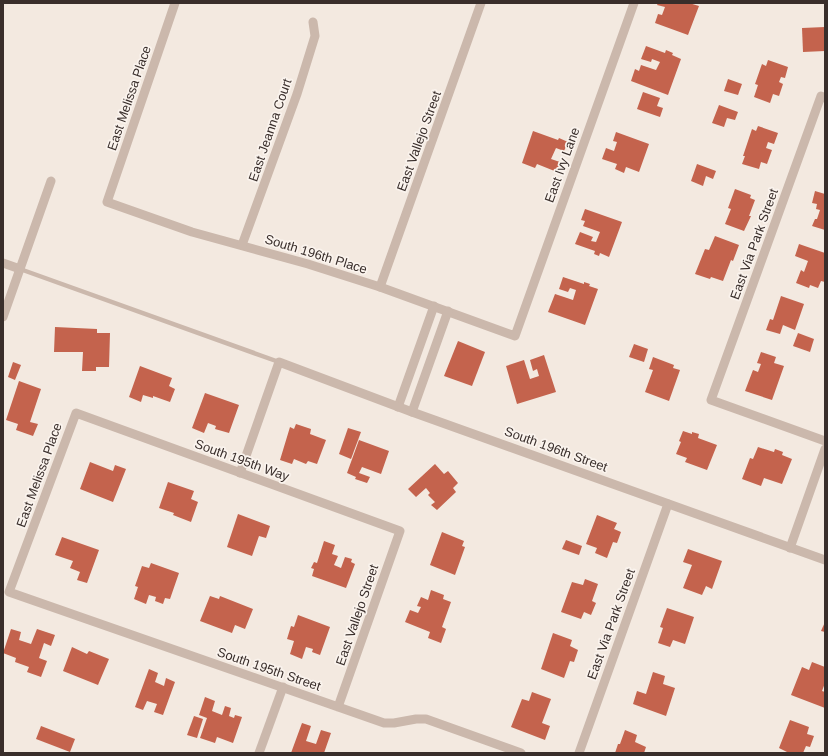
<svg xmlns="http://www.w3.org/2000/svg" width="828" height="756" font-family="Helvetica,sans-serif">
<style>
.building{fill:#c4634d}
.lines{fill:none;stroke-linecap:round;stroke-linejoin:round}
.service{stroke:#cbb8ac;stroke-width:4.5}
.minor{stroke:#cbb8ac;stroke-width:9}
.labels{text-anchor:middle;dominant-baseline:central;stroke-width:3.5;stroke-linejoin:round;paint-order:stroke}
.street-label{font-size:13px;fill:#392e2b;stroke:#faf3ed}
</style>
<rect width="100%" height="100%" fill="#f3e9e0"/>
<g class="building">
<polygon points="658,3 689,3 699,6 688,35 655,23 658,14 662,15 665,7 657,5"/>
<polygon points="825,27 825,51 803,52 802,28"/>
<polygon points="646,46 665,53 666,50 673,53 672,55 681,59 668,95 631,81 635,69 639,71 641,65 656,70 660,62 652,59 651,62 641,59"/>
<polygon points="768,60 788,67 785,78 781,77 779,82 783,84 779,96 773,94 770,103 754,97 758,85 755,84 762,64 766,66"/>
<polygon points="728,79 742,84 738,95 724,91"/>
<polygon points="643,92 660,98 657,106 663,108 660,117 637,109"/>
<polygon points="719,105 738,112 735,120 727,118 724,127 712,123"/>
<polygon points="758,126 778,133 774,144 768,142 766,148 772,150 767,164 761,162 759,169 742,164 745,156 743,156 752,129 756,131"/>
<polygon points="533,131 558,140 559,138 568,142 564,151 556,148 551,159 560,162 557,172 537,164 535,168 522,163"/>
<polygon points="616,132 649,144 639,172 626,167 624,173 615,169 617,164 602,159 606,148 614,151 617,142 613,141"/>
<polygon points="697,164 716,171 713,179 706,176 703,186 691,181"/>
<polygon points="735,189 751,195 750,198 755,200 749,216 751,216 744,231 725,224 731,209 728,208"/>
<polygon points="815,191 825,194 825,230 812,226 815,219 817,219 820,210 816,209 817,204 812,203"/>
<polygon points="585,209 622,222 609,257 600,253 599,256 594,254 595,251 575,244 580,232 593,237 591,241 596,242 600,232 583,226 585,221 581,220"/>
<polygon points="715,236 739,245 733,261 731,260 723,281 711,277 710,279 695,274 705,249 709,250"/>
<polygon points="799,244 825,253 825,282 821,281 818,288 810,285 809,288 796,283 801,270 804,272 808,261 795,256"/>
<polygon points="563,277 584,284 584,282 590,284 589,286 598,289 585,325 548,312 555,294 573,300 576,290 570,288 568,292 559,289"/>
<polygon points="781,296 804,304 795,330 783,325 780,334 766,330 770,319 773,320"/>
<polygon points="55,327 97,329 97,333 110,333 109,367 96,367 96,371 82,371 83,352 54,352"/>
<polygon points="798,333 814,339 810,352 793,346"/>
<polygon points="458,341 485,352 472,386 444,376"/>
<polygon points="634,344 648,349 644,362 629,357"/>
<polygon points="761,352 776,357 774,363 784,366 772,400 745,391 753,370 758,372 761,364 757,363"/>
<polygon points="544,355 556,392 517,404 506,366 524,360 530,379 539,376 537,369 533,371 530,360"/>
<polygon points="653,357 674,365 673,368 680,370 669,401 645,392 653,370 649,369"/>
<polygon points="13,362 21,365 15,380 8,377"/>
<polygon points="140,366 172,378 169,386 175,389 170,402 153,396 153,398 143,395 141,402 129,397"/>
<polygon points="19,381 41,389 30,422 38,424 33,436 16,430 18,424 6,420"/>
<polygon points="205,393 239,405 229,433 215,429 216,426 208,423 204,433 192,428"/>
<polygon points="296,424 311,429 310,434 326,440 317,464 308,461 306,464 294,459 292,464 280,460 290,427 294,429"/>
<polygon points="348,428 361,432 351,459 339,454"/>
<polygon points="683,431 692,434 692,432 699,434 698,438 717,445 707,470 685,462 687,458 676,454 681,442 679,441"/>
<polygon points="359,440 389,451 381,474 362,467 359,473 370,477 367,483 355,479 356,477 347,473"/>
<polygon points="758,447 774,452 775,449 783,452 782,455 792,459 782,484 764,478 761,486 742,479 750,458 753,459"/>
<polygon points="90,462 113,471 115,465 126,469 113,502 80,489"/>
<polygon points="435,464 444,474 448,471 458,483 453,488 456,492 437,510 431,505 435,502 428,495 430,493 426,488 416,497 408,489"/>
<polygon points="168,482 194,491 191,499 198,502 191,522 173,515 174,513 159,508"/>
<polygon points="238,514 270,526 266,538 259,536 252,556 227,547"/>
<polygon points="597,515 617,523 614,529 621,532 617,543 613,542 607,558 595,553 597,548 586,544"/>
<polygon points="442,532 464,541 462,546 465,547 455,575 430,565"/>
<polygon points="62,537 99,550 87,583 77,580 80,572 70,568 73,561 55,555"/>
<polygon points="566,540 582,546 579,555 562,549"/>
<polygon points="324,541 335,545 332,554 338,556 334,565 341,568 345,557 352,559 351,562 355,564 346,588 312,576 314,569 311,568 314,562 317,563"/>
<polygon points="688,549 722,561 712,589 706,586 702,595 683,588 692,565 683,562"/>
<polygon points="151,563 179,573 170,599 165,598 163,604 155,601 156,597 149,595 146,604 134,599 138,587 135,586 142,566 149,568"/>
<polygon points="585,579 598,584 592,601 596,603 591,615 584,612 581,619 561,612 572,582 583,585"/>
<polygon points="431,590 444,595 443,599 451,602 442,627 446,629 441,643 428,638 430,632 405,622 410,610 418,613 421,607 417,606 421,597 428,600"/>
<polygon points="210,596 219,599 220,596 253,609 245,629 235,625 232,633 200,621"/>
<polygon points="667,608 694,617 685,644 673,640 670,647 658,643 663,628 660,627"/>
<polygon points="298,615 330,627 320,655 312,652 313,649 306,647 302,659 290,654 294,641 287,639 291,626 294,627"/>
<polygon points="825,622 825,632 821,631"/>
<polygon points="11,629 21,632 19,640 31,644 37,629 55,635 51,646 44,643 39,658 47,661 41,677 27,672 29,667 15,662 16,658 3,653"/>
<polygon points="553,633 572,640 570,646 578,650 574,662 570,661 564,678 541,669"/>
<polygon points="72,647 87,654 89,651 109,659 98,685 63,671"/>
<polygon points="812,662 825,667 825,683 822,691 825,692 825,708 791,695 802,667 809,670"/>
<polygon points="149,669 158,673 155,682 164,686 166,678 175,682 163,715 154,712 157,704 147,701 143,710 135,707"/>
<polygon points="653,672 665,676 663,684 675,688 666,716 633,704 637,691 646,694"/>
<polygon points="532,692 551,699 542,723 550,726 545,740 511,727 522,699 529,701"/>
<polygon points="205,697 215,701 212,711 222,715 225,706 231,708 229,716 234,718 235,715 242,717 233,743 217,737 215,743 200,738 207,718 199,715"/>
<polygon points="194,716 203,719 197,738 187,735"/>
<polygon points="790,720 809,727 807,734 814,736 810,747 806,746 803,753 789,753 779,748"/>
<polygon points="302,723 311,726 306,741 316,744 321,730 331,733 324,753 291,753"/>
<polygon points="41,726 75,739 70,752 36,739"/>
<polygon points="625,730 637,735 635,742 646,747 644,753 615,753 618,744 620,744"/>
</g>
<g class="lines">
<polyline class="service" points="20,269 279,362"/>
<g class="minor">
<polyline points="175,3 107,202 192,232 308,264 380,287 515,336 634,3"/>
<polyline points="825,98 821,96 711,400 825,441"/>
<polyline points="242,245 297,94 315,36 313,22"/>
<polyline points="3,263 20,269"/>
<polyline points="380,287 481,3"/>
<polyline points="3,317 51,181"/>
<polyline points="398,407 434,306"/>
<polyline points="412,412 448,311"/>
<polyline points="240,473 279,362 412,412 825,560"/>
<polyline points="790,548 825,449"/>
<polyline points="338,707 400,531 76,413 9,592 384,723 394,723 416,719 426,719 521,753"/>
<polyline points="259,753 283,687"/>
<polyline points="579,753 668,504"/>
</g>
</g>
<g class="labels">
<g class="street-label">
<text transform="translate(129 98) rotate(-71)">East Melissa Place</text>
<text transform="translate(270 130) rotate(-71)">East Jeanna Court</text>
<text transform="translate(419 141) rotate(-70)">East Vallejo Street</text>
<text transform="translate(562 165) rotate(-70)">East Ivy Lane</text>
<text transform="translate(754 244) rotate(-70)">East Via Park Street</text>
<text transform="translate(316 254) rotate(17)">South 196th Place</text>
<text transform="translate(556 449) rotate(20)">South 196th Street</text>
<text transform="translate(242 460) rotate(20)">South 195th Way</text>
<text transform="translate(39 475) rotate(-70)">East Melissa Place</text>
<text transform="translate(357 615) rotate(-71)">East Vallejo Street</text>
<text transform="translate(611 624) rotate(-70)">East Via Park Street</text>
<text transform="translate(269 669) rotate(19)">South 195th Street</text>
</g>
</g>
<rect width="828" height="756" fill="none" stroke="#392e2b" stroke-width="8"/>
</svg>
